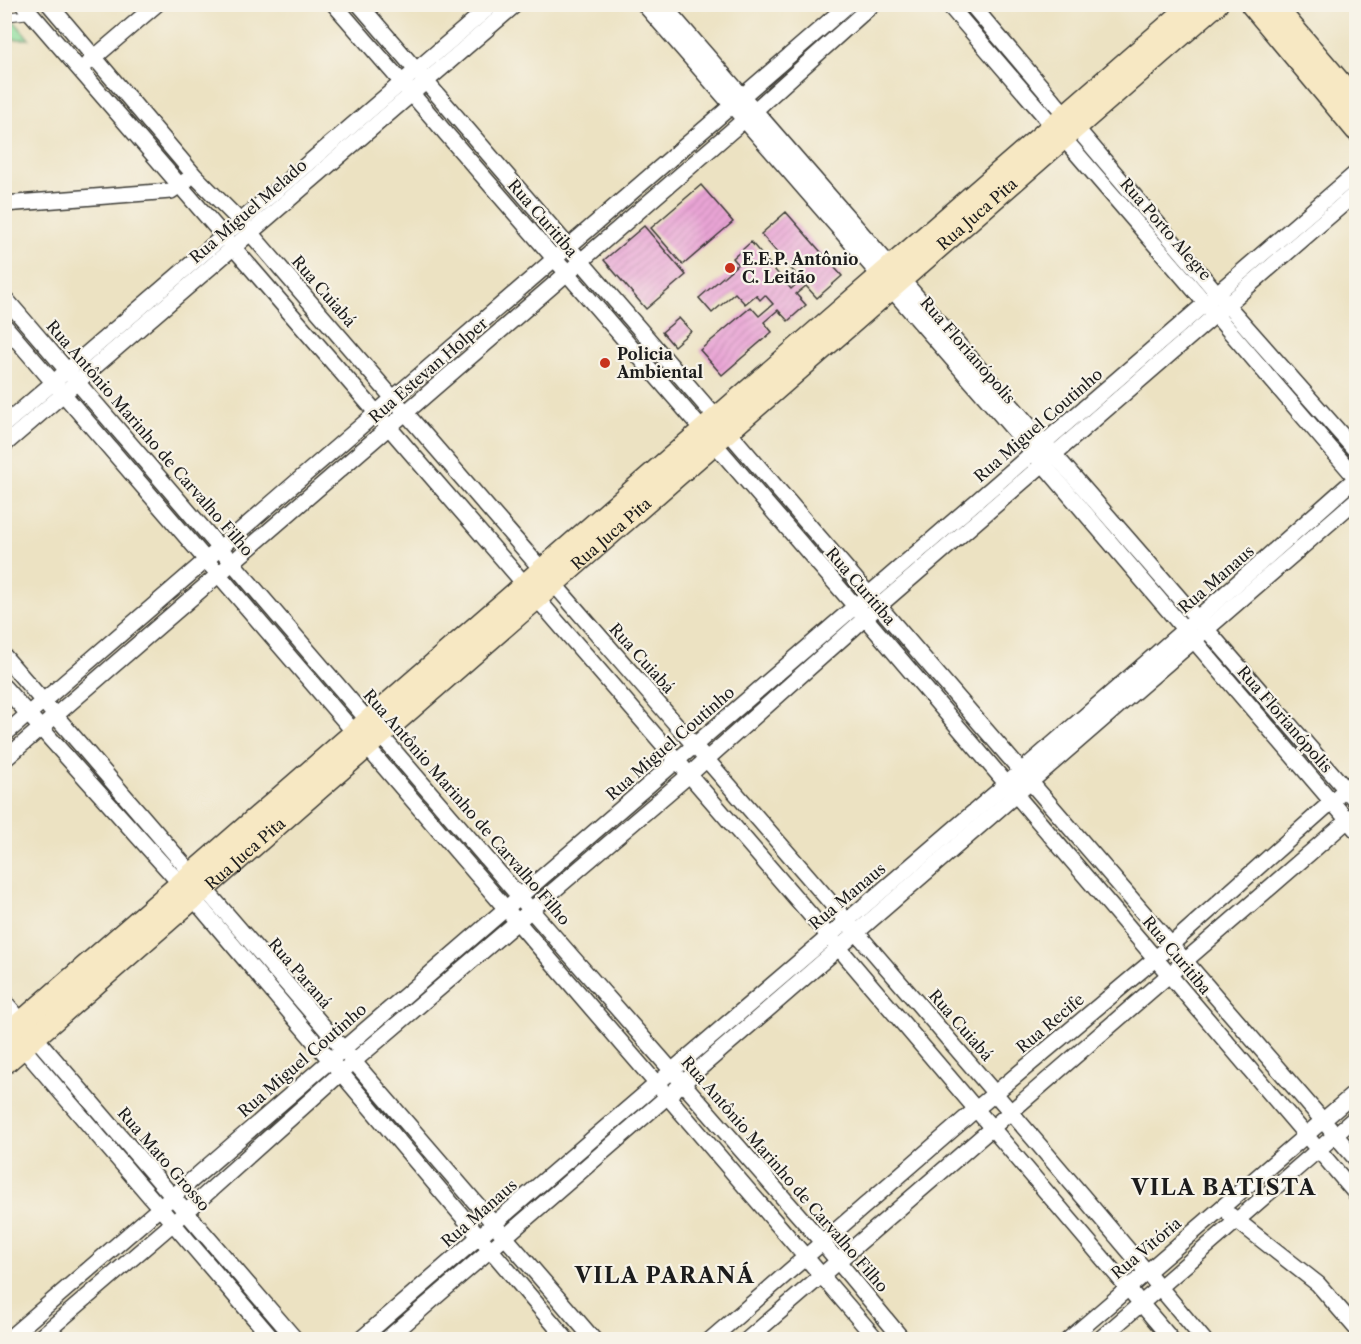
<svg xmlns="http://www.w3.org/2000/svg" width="1361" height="1344" font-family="'Libre Caslon Text',serif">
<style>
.green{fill:#8fdf9f;stroke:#567e5e;stroke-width:1.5}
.building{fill:url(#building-hatch)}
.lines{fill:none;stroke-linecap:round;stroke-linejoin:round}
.lane-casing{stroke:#3b3a35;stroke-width:10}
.street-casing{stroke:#3b3a35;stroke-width:18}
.secondary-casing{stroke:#3b3a35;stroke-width:24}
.lane{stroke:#fff;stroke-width:8}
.street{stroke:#fff;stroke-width:15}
.secondary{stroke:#f7e8c3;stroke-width:21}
.poi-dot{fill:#c8321e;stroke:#f7f3e8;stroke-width:2}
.labels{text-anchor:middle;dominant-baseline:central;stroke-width:4.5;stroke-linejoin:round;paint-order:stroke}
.street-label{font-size:16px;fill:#1c1c1c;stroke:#f7f3e8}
.poi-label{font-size:16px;font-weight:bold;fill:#1c1c1c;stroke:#f7f3e8;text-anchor:start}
.district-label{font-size:22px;font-weight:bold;letter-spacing:1.5px;fill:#1c1c1c;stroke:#f7f3e8}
</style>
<defs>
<pattern id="building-hatch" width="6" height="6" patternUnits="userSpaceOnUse" patternTransform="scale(1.5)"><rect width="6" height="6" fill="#e9a4d5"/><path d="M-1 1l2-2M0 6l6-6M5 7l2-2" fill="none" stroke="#c78db6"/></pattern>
</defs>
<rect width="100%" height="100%" fill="#f7f3e8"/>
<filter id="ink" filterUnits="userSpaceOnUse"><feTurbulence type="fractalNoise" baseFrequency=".0167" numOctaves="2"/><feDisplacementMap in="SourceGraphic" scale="12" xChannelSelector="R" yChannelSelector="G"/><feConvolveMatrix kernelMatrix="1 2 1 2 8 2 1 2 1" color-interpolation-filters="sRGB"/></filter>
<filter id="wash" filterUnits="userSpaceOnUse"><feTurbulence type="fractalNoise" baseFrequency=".008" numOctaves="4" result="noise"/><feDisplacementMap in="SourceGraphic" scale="24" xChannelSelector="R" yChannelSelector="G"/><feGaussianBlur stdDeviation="1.35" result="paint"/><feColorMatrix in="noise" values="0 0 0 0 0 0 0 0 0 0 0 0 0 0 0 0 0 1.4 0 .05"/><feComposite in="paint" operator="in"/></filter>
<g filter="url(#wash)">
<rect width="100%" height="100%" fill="#ece2c2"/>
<polygon class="green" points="5,22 15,22 29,39 5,39"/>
<g id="blocks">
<g class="building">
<polygon points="701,185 733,222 683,265 651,228"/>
<polygon points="786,212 842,276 817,298 806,286 796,294 806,305 788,321 778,310 764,322 772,332 722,375 700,350 751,307 759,316 773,304 765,295 760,300 756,295 745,304 735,293 712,313 699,298 738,264 733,258 751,242 791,289 801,280 761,234"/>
<polygon points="644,226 686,275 646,309 604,260"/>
<polygon points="679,318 691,331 674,346 662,332"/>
</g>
</g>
</g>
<g filter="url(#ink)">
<use href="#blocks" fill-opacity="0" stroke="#3b3a35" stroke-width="1.5"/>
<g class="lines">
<defs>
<polyline id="lane" points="4,17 31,14"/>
<g id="street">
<polyline points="23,4 839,948 1172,1340"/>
<path d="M49,4L195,176L241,222C561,595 888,963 1204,1340"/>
<polyline points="334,4 855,606 1356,1194"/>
<polyline points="359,4 1356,1159"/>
<polyline points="644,4 1033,452 1356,830"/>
<polyline points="662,4 1356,801"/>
<polyline points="948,4 1356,478"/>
<polyline points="971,4 1227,305 1356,451"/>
<polyline points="88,63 157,4"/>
<polyline points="4,204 171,191 187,180"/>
<polyline points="4,297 530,909 822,1242 903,1340"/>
<polyline points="4,325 877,1340"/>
<polyline points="4,425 493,4"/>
<polyline points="4,445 516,4"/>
<polyline points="4,656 594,1340"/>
<polyline points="4,687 193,898 567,1340"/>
<polyline points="4,735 849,4"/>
<polyline points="4,760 744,120 873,4"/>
<polyline points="4,1001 296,1340"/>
<polyline points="16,1040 273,1340"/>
<polyline points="1230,1215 1318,1284 1356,1328"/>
<polyline points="7,1340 1356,173"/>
<polyline points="37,1340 186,1212 353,1062 689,775 865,618 1356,193"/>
<path d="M360,1340C691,1051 1029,770 1356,478"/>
<polyline points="386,1340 1356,500"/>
<polyline points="710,1340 975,1110 1156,958 1356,780"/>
<polyline points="747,1340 1356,813"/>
<polyline points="1068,1340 1356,1092"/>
<polyline points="1099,1340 1356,1117"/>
</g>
<g id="secondary">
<polyline points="1251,4 1356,130"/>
<polyline points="1273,4 1356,101"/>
<polyline points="4,1037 1193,4"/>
<path id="s1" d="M4,1064L1217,4"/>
</g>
</defs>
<use href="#lane" class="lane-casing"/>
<use href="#street" class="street-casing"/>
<use href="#secondary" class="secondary-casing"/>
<use href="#lane" class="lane"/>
<use href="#street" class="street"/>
<use href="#secondary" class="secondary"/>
</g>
</g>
<g class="poi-dot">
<circle cx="730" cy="268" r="6"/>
<circle cx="605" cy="363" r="6"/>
</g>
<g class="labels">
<g class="street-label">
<text transform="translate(248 211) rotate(-41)">Rua Miguel Melado</text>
<text stroke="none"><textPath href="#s1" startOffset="1292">Rua Juca Pita</textPath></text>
<text transform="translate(543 218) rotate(49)">Rua Curitiba</text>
<text transform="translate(1166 229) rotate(49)">Rua Porto Alegre</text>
<text transform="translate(324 291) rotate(49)">Rua Cuiabá</text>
<text transform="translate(968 350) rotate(49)">Rua Florianópolis</text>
<text transform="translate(428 370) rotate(-41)">Rua Estevan Holper</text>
<text transform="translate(1038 425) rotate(-41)">Rua Miguel Coutinho</text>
<text transform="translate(150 438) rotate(49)">Rua Antônio Marinho de Carvalho Filho</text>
<text stroke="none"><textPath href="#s1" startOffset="806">Rua Juca Pita</textPath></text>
<text transform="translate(1216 579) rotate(-41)">Rua Manaus</text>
<text transform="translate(861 586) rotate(49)">Rua Curitiba</text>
<text transform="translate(642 658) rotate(48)">Rua Cuiabá</text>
<text transform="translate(1285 719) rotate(49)">Rua Florianópolis</text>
<text transform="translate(670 743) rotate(-41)">Rua Miguel Coutinho</text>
<text transform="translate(467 807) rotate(49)">Rua Antônio Marinho de Carvalho Filho</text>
<text stroke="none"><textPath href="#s1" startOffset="320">Rua Juca Pita</textPath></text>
<text transform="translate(847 896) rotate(-40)">Rua Manaus</text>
<text transform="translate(1177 955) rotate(50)">Rua Curitiba</text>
<text transform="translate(300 973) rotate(49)">Rua Paraná</text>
<text transform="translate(1050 1023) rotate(-40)">Rua Recife</text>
<text transform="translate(961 1025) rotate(49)">Rua Cuiabá</text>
<text transform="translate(302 1060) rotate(-41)">Rua Miguel Coutinho</text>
<text transform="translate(164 1159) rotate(49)">Rua Mato Grosso</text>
<text transform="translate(785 1174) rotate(49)">Rua Antônio Marinho de Carvalho Filho</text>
<text transform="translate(479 1213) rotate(-41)">Rua Manaus</text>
<text transform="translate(1146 1248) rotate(-40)">Rua Vitória</text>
</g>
<g class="poi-label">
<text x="742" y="259">E.E.P. Antônio<tspan x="742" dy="18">C. Leitão</tspan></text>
<text x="617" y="354">Policia<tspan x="617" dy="18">Ambiental</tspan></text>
</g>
<g class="district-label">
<text x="1224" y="1187">VILA BATISTA</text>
<text x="665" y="1275">VILA PARANÁ</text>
</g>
</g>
<rect width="1361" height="1344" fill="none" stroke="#f7f3e8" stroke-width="24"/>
</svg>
